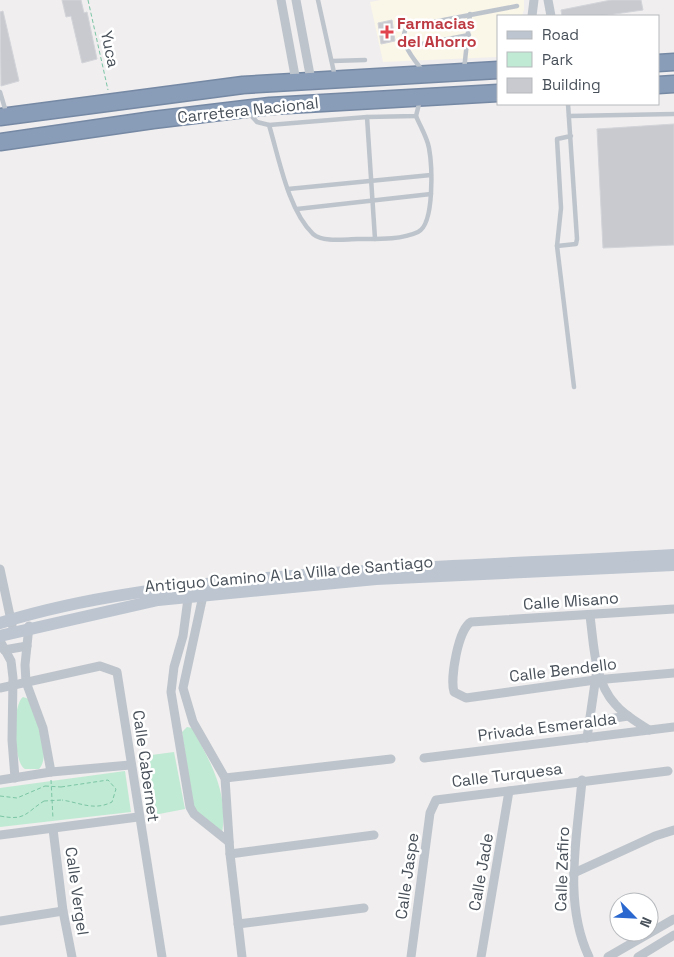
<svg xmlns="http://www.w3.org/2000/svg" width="674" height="957" font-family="'Space Grotesk',sans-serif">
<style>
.commercial{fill:#faf6e8}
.green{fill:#c0ead3}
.building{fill:#c9cad0;stroke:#d2d4d9}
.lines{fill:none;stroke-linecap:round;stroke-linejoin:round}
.highway-casing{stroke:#7588a4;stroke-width:19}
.path{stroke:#7bc5a6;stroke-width:1;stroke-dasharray:4 2.5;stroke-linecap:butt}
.lane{stroke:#bec4cc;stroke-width:4.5}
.street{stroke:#bec4cc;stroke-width:9}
.secondary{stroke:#bdc5d0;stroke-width:12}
.highway{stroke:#8a9db8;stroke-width:16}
.path-bridge{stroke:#7bc5a6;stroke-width:1;stroke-dasharray:4 2.5;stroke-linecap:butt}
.health-dot{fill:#e0444e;stroke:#fff;stroke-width:2}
.labels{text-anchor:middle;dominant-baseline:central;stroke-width:5;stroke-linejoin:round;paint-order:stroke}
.health-label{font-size:16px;font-weight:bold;fill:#be3a42;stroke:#fff;text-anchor:start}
.street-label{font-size:16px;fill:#485059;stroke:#fff}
</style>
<rect width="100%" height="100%" fill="#f0eeee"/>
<polygon class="commercial" points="380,0 524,0 524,10 522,16 498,16 498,57 383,62 370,2"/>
<g class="green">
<path d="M23,697L29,699C35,714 52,756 39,769H25C13,763 12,704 23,697Z"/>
<path d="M187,727L192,728C210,761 229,793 222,833L202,818L193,806L182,732Z"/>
<polygon points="174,752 185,809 154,815 144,756"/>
<polygon points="125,771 131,812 0,827 0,788"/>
</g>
<g class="building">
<polygon points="62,0 81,0 84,13 87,12 97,59 82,63 71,16 66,17"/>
<polygon points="611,0 641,0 643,10 601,16 562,16 561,10"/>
<polygon points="3,11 19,81 1,86 0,12"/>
<polygon points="392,20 395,41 381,44 378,23"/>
<polygon points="674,124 674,245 603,248 597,129"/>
</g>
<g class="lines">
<defs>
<g id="highway">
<polyline points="658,63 674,62"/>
<polyline points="658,85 674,84"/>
<polyline points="0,117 243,85 498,70"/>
<polyline points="0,142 153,120 270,106 498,93"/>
</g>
</defs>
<use href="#highway" class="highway-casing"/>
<g class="path">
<polyline points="88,0 108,90"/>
<polyline points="51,780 53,819"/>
<path d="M61,787L108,780L116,789L112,802C94,811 81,803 62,800"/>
<polyline points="0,796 17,798 45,786"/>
<path d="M0,816C26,821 25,813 44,801"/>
</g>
<g class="lane">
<polyline points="318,0 335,77"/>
<polyline points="406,47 469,35"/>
<polyline points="332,61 365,60"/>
<path d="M422,70C414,59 397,41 407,27L517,6"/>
<polyline points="464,70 470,14"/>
<polyline points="0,92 6,112"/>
<polyline points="568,104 577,239 576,244 557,246 561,208 557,139 571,136"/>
<polyline points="248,112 257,122 269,125 367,117 416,116 420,100"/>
<polyline points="569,116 674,114"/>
<polyline points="367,117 375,239"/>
<path d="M269,125C279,158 288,210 313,234C324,243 345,239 358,239C377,239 401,240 418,232C435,224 432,164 429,148C427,137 420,126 416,116"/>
<polyline points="288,189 431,175"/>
<polyline points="297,209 431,194"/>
<polyline points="557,246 574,387"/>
</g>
<g class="street">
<polyline points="281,0 296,81"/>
<polyline points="296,0 311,80"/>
<polyline points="548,0 551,16"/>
<polyline points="532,16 534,0"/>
<polyline points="0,569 12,625"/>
<polyline points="189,591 183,636 174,667 171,692 190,807 194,814 229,842"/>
<polyline points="204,591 183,688 193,722 225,778 230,854 242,957"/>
<path d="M674,609L471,622C458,629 450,679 454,692L466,698L595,680L674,673"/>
<path d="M590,616C594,645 594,681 615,704C624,715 637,722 649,730"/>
<polyline points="29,626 25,665 26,682 43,728 51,772"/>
<polyline points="0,641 11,661 13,678 12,740 15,778"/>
<polyline points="4,650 27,646"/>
<polyline points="0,688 100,666 117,672 162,957"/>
<polyline points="589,722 628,716"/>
<polyline points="587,738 596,676"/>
<polyline points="424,758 674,727"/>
<polyline points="225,778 391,759"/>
<polyline points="0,780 51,772 130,765"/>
<path d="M582,780C577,839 563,902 589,957"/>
<polyline points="53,829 63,911 72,957"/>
<polyline points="0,835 138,817"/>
<polyline points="230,854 374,835"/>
<polyline points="574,873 655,836 674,830"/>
<polyline points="0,921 63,911"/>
<polyline points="238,924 364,908"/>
<polyline points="411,957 430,813 436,800 668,771"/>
<polyline points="481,957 509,791"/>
<polyline points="608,957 674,919"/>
<polyline points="638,957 674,935"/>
</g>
<g class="secondary">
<path d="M0,623C87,596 177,586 267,578C403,566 538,563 674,555"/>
<polyline points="0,636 158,600 376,579 674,565"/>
</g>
<use href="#highway" class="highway"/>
<g class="path-bridge">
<polyline points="45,786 61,787"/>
<polyline points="44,801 62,800"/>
</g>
</g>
<path class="health-dot" d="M384.5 24.5h5v5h5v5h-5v5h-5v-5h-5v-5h5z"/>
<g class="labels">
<g class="health-label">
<text x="397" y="23">Farmacias<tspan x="397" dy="18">del Ahorro</tspan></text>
</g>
<g class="street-label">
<text transform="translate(110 49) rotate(78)">Yuca</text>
<text transform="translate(248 110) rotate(-6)">Carretera Nacional</text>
<text transform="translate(289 574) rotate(-5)">Antiguo Camino A La Villa de Santiago</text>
<text transform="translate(571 601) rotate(-4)">Calle Misano</text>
<text transform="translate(563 670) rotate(-7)">Calle Bendello</text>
<text transform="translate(547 727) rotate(-7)">Privada Esmeralda</text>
<text transform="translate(146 766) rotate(82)">Calle Cabernet</text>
<text transform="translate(507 775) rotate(-7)">Calle Turquesa</text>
<text transform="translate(562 869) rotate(-88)">Calle Zafiro</text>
<text transform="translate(481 872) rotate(-80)">Calle Jade</text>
<text transform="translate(407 876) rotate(-82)">Calle Jaspe</text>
<text transform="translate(77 891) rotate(82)">Calle Vergel</text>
</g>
</g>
<rect x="497" y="15" width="162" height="90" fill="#ffffff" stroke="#b6b9bd"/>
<rect x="507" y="31" width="25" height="8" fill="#bdc5d0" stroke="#b6b9bd"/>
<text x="542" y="40" font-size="15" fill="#485059">Road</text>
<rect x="507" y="52" width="25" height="15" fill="#c0ead3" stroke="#b6b9bd"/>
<text x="542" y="65" font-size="15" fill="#485059">Park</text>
<rect x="507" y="78" width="25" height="15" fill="#c9cad0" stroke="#b6b9bd"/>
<text x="542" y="90" font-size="15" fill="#485059">Building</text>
<g transform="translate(634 917) rotate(114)"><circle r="24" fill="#ffffff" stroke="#b6b9bd"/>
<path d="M0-4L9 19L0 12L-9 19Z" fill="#2a67ce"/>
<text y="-8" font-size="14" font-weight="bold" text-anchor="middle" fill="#485059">N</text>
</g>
</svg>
